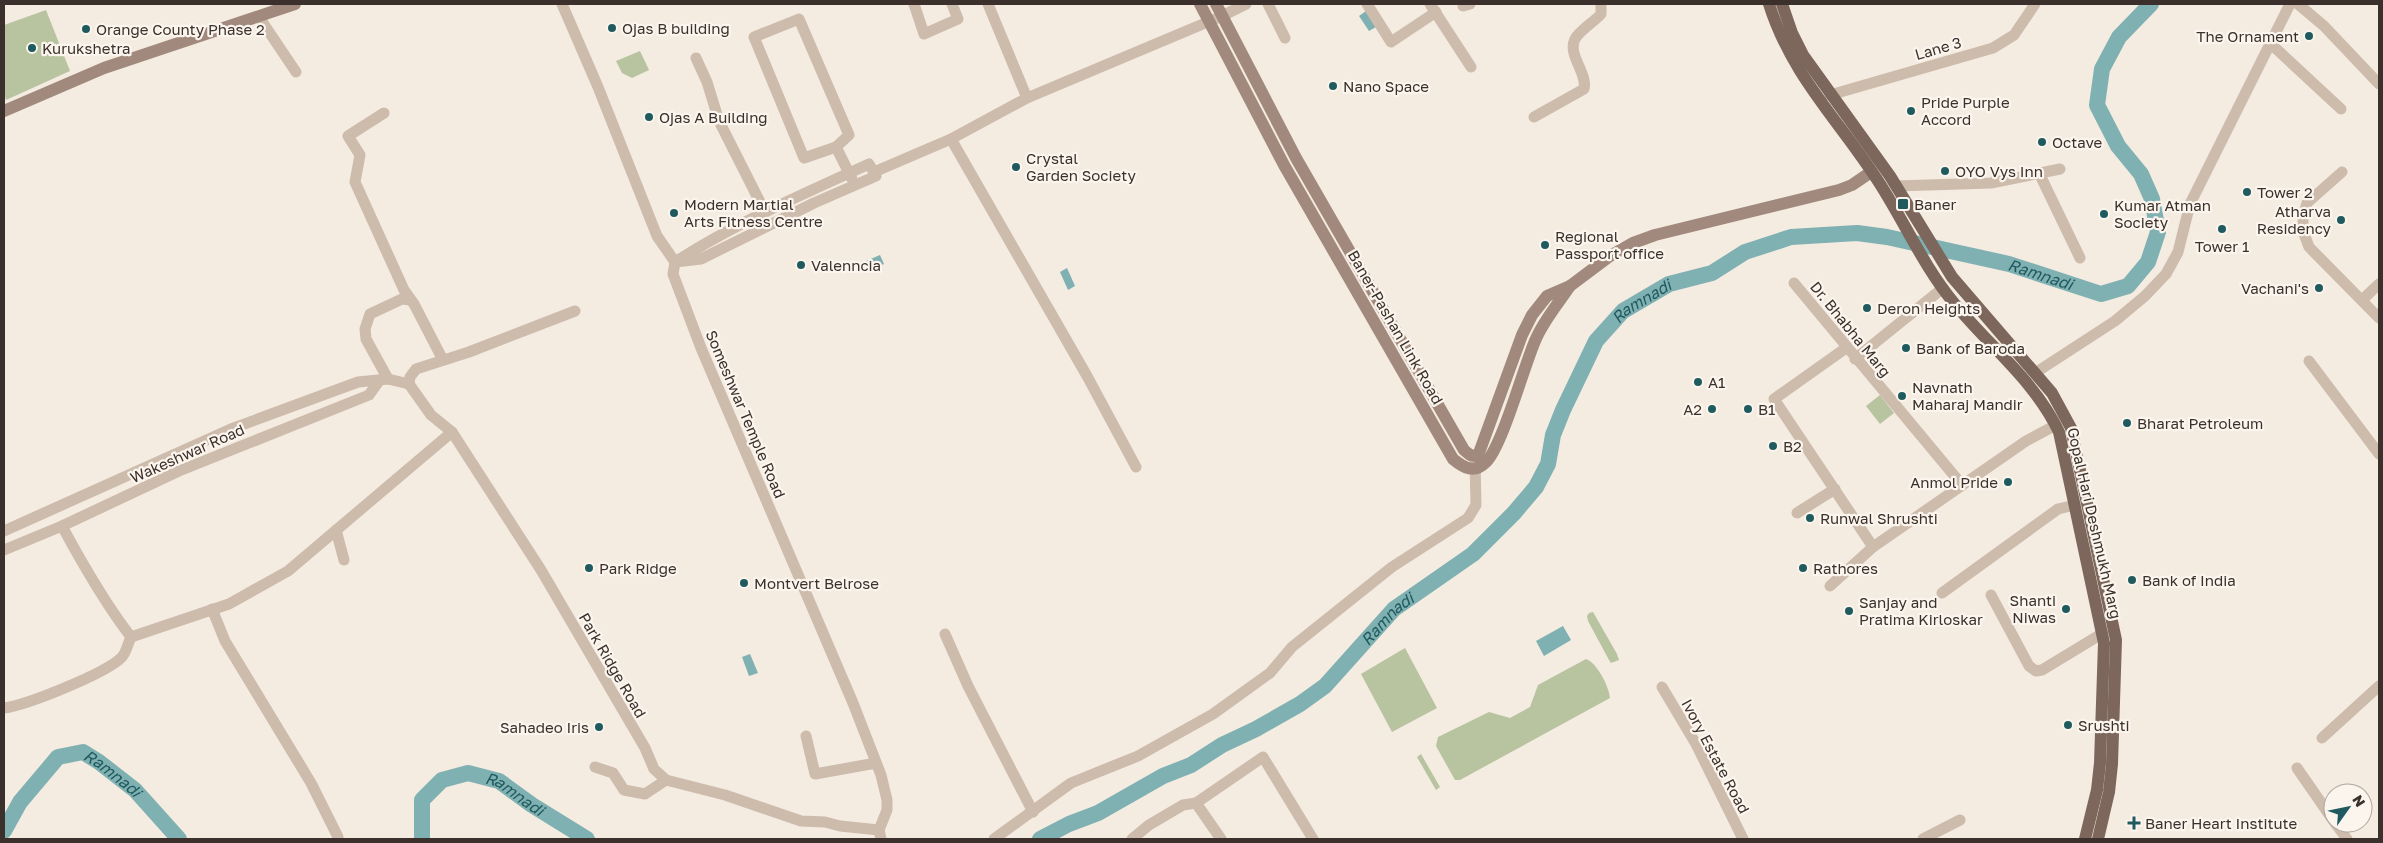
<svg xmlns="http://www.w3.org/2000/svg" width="2383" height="843" font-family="'Golos Text',sans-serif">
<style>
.green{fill:#b8c4a0}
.water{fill:#7fb0b2}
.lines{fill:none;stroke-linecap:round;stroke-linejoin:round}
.river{stroke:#7fb0b2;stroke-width:16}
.street{stroke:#cdbbac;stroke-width:11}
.secondary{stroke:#a18a7d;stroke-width:12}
.primary{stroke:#7d675c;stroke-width:12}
.poi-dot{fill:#1f5a5e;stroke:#fbf5ee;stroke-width:2}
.labels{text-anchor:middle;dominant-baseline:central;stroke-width:4.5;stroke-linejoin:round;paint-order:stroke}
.poi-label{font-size:15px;fill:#3b302b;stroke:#fbf5ee;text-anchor:start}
.street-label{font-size:15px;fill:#3b302b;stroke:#fbf5ee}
.water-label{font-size:16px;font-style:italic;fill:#1f5a5e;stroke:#fbf5ee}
</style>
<rect width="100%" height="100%" fill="#f4ebe1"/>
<g class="green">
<polygon points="46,10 70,71 6,100 4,93 4,25"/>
<polygon points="640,51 649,70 632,78 622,73 616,61"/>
<polygon points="1880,395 1894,413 1880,424 1866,406"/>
<polygon points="1593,612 1617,654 1619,660 1611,663 1609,660 1588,621 1587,616 1589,613"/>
<polygon points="1405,648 1437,708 1392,732 1361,674"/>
<path d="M1586,659C1597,663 1609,686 1610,698L1460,780H1455L1436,746L1438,737L1489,712L1510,718L1530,707L1538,685Z"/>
<polygon points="1421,754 1440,787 1436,790 1417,757"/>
</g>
<g class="water">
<polygon points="1366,11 1376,27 1369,31 1359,16"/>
<polygon points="880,255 884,264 863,273 859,264"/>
<polygon points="1067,268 1075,286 1068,290 1060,272"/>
<polygon points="1563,626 1571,640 1544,656 1536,641"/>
<polygon points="750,654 758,673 749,676 742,657"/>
</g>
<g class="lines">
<g class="river">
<path id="s1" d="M4,831L20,802L58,757L83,752L99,762L135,790L179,839"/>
<path id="s2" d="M422,839V800L442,780L468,773L499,781L532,805L587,839"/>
<path id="s3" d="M1040,839L1069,824L1098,813L1163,776L1191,765L1222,745L1256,729L1300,704L1325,686L1394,609L1473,554L1514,513L1536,487L1548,464L1553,435L1563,410L1596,341L1623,311L1669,284L1712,273L1745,252L1791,237L1857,233L1887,237L2009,264L2101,294L2128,286L2148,262L2158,232L2152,199L2141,174L2118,146L2097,105L2102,69L2119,37L2151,4"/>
</g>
<g class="street">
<polyline points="562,4 598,87 657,236 675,262 673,274 701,348 853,703 881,775 887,800 887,810 879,830 881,839"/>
<polyline points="914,4 924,34 958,19 952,4"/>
<polyline points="988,4 1027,98"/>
<polyline points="1268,4 1285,38"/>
<polyline points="1367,4 1391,42 1436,12"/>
<polyline points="1430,4 1471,67"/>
<polyline points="2298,4 2324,26 2379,84"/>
<polyline points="1463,6 1470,4"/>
<polyline points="259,17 296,72"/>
<polygon points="799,19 849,135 836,147 804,158 754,37"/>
<polyline points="2271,44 2341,109"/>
<polyline points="696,58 707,82 719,121 765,212"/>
<polyline points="1830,95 1993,48 2014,35 2035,4"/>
<polyline points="384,113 348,136 360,155 355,182 404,290 414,304 443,360"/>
<path d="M1534,117L1584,89C1588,73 1567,55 1575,39C1580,30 1594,22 1601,14V4"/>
<polyline points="951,139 1087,376 1136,467"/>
<polyline points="836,147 852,179"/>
<path d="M869,164L876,176L814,203L701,259L675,262C736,223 803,194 869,164Z"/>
<polyline points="874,172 951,139 1027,98 1222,16 1246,4"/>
<polyline points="2342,172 2307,203 2303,216 2303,231 2309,247 2379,318"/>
<polyline points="2039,173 2080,258"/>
<polyline points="1896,186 1991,183 2060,169"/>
<polyline points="1794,283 1962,485"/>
<polyline points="2362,300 2379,284"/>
<polyline points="1846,348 1774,399 1873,547"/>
<polyline points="1855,359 1943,288"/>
<polyline points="2309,361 2379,454"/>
<polyline points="2035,373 2115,321 2145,296 2166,274 2178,252 2190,204 2290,4"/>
<polyline points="388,379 366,339 365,329 370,314 402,299 410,300"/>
<polyline points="409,384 431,415 452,432 541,570 645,748 654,769 666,780 725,795 801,821 825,822 840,826 879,830"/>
<polyline points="409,384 410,377 416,369 469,352 575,311"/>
<polyline points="1797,513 1835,489"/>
<path d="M62,526C83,565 104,602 131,637"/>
<polyline points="336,530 344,560"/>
<polyline points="4,531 231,429 358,382 388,379 409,384"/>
<polyline points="4,550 62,526 179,471 369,395 379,381"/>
<polyline points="1830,586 1873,547 2026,441 2056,425"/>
<polyline points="1942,593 2058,509 2075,505"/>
<polyline points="1991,595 2029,666 2036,671 2042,670 2103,633"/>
<polyline points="212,609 225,641 311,783 338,837"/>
<polyline points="945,634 968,686 1033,812"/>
<polyline points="131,637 229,604 288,571 452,432"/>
<polyline points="1662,687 1696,744 1743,839"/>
<path d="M4,708C27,705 104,674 121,658C126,654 128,643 131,637"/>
<polyline points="806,736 815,774 876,763"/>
<polyline points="2322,738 2379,686"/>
<polyline points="595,767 613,773 624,790 645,794 666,780"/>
<polyline points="2297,768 2333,820"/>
<polyline points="1196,803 1221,839"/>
<polyline points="2335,823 2347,839"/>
<polyline points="994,839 1071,783 1138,756 1213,714 1270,673 1292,647 1392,567 1468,518 1476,505 1475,461"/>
<polyline points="1132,839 1149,825 1183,805 1196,803 1263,757 1313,839"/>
<polyline points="1923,839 1960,820"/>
</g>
<g class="secondary">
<path d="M1200,4L1284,165L1453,459C1464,468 1474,474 1486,462C1502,447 1524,366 1535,341C1543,321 1558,304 1570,286"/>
<polyline points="1216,4 1296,158 1464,450 1470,455 1476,456 1479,453 1522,335 1532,315 1547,296 1570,286 1610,256 1633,243 1655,235 1839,190 1852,185 1871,172"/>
<polyline points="4,111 104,68 295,4"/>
</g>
<g class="primary">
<path d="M1769,4C1792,77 1840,121 1880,184C1905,223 1924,267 1954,303C1989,346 2035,381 2059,432L2104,643L2100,763L2097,790L2085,839"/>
<polyline points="1782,4 1792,33 1803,55 1890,176 1952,277 2052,393 2071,428 2116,640 2112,764 2109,792 2098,839"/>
</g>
</g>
<g class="poi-dot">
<circle cx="612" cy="28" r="5"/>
<circle cx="86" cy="29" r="5"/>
<circle cx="2309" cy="36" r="5"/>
<circle cx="32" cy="48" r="5"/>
<circle cx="1333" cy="86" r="5"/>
<circle cx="1911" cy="111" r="5"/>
<circle cx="649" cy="117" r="5"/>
<circle cx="2042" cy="142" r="5"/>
<circle cx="1016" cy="167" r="5"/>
<circle cx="1945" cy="171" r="5"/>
<circle cx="2247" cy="192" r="5"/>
<rect x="1897" y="198" width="12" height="12" rx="2.5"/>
<circle cx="674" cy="213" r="5"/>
<circle cx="2104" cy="214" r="5"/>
<circle cx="2341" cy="220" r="5"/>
<circle cx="2222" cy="229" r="5"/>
<circle cx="1545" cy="245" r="5"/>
<circle cx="801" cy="265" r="5"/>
<circle cx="2319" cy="288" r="5"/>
<circle cx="1867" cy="308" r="5"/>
<circle cx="1906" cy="348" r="5"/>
<circle cx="1698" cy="382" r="5"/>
<circle cx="1902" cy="396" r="5"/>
<circle cx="1712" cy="409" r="5"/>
<circle cx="1748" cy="409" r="5"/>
<circle cx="2127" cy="423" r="5"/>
<circle cx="1773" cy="446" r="5"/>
<circle cx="2008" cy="482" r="5"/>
<circle cx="1810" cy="518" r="5"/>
<circle cx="589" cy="568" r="5"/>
<circle cx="1803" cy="568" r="5"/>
<circle cx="2132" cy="580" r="5"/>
<circle cx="744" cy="583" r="5"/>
<circle cx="2066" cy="609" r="5"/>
<circle cx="1849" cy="611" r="5"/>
<circle cx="2068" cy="725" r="5"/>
<circle cx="599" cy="727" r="5"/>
<path d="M2131.5 815.5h5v5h5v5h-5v5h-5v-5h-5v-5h5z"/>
</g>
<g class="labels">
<g class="poi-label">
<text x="622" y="28">Ojas B building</text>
<text x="96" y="29">Orange County Phase 2</text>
<text x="2299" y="36" text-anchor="end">The Ornament</text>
<text x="42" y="48">Kurukshetra</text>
<text x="1343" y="86">Nano Space</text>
<text x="1921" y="102">Pride Purple<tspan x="1921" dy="17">Accord</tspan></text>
<text x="659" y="117">Ojas A Building</text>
<text x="2052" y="142">Octave</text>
<text x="1026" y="158">Crystal<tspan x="1026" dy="17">Garden Society</tspan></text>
<text x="1955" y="171">OYO Vys Inn</text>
<text x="2257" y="192">Tower 2</text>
<text x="684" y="204">Modern Martial<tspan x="684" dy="17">Arts Fitness Centre</tspan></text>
<text x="1914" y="204">Baner</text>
<text x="2114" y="205">Kumar Atman<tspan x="2114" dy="17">Society</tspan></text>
<text x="2331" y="211" text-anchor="end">Atharva<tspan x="2331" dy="17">Residency</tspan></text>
<text x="1555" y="236">Regional<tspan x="1555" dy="17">Passport office</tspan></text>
<text x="2222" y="246" text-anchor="middle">Tower 1</text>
<text x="811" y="265">Valenncia</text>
<text x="2309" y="288" text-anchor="end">Vachani's</text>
<text x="1877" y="308">Deron Heights</text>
<text x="1916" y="348">Bank of Baroda</text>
<text x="1708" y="382">A1</text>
<text x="1912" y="387">Navnath<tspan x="1912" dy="17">Maharaj Mandir</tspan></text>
<text x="1702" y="409" text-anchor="end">A2</text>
<text x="1758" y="409">B1</text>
<text x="2137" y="423">Bharat Petroleum</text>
<text x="1783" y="446">B2</text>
<text x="1998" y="482" text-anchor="end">Anmol Pride</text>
<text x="1820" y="518">Runwal Shrushti</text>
<text x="599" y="568">Park Ridge</text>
<text x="1813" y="568">Rathores</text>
<text x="2142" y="580">Bank of India</text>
<text x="754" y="583">Montvert Belrose</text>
<text x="2056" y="600" text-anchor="end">Shanti<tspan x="2056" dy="17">Niwas</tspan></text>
<text x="1859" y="602">Sanjay and<tspan x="1859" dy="17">Pratima Kirloskar</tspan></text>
<text x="2078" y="725">Srushti</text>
<text x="589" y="727" text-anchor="end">Sahadeo Iris</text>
<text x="2145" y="823">Baner Heart Institute</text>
</g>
<g class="street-label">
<text transform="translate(1938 48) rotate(-16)">Lane 3</text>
<text transform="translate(1396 327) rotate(60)">Baner-Pashan Link Road</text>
<text transform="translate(1851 329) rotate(51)">Dr. Bhabha Marg</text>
<text transform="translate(746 414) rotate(67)">Someshwar Temple Road</text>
<text transform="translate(187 453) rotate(-24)">Wakeshwar Road</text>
<text transform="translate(2095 523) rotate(77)">Gopal Hari Deshmukh Marg</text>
<text transform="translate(613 665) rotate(60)">Park Ridge Road</text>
<text transform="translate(1716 756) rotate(62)">Ivory Estate Road</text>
</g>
<g class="water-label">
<text stroke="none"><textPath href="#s3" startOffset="1255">Ramnadi</textPath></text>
<text stroke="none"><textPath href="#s3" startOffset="836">Ramnadi</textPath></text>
<text stroke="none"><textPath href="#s3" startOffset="416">Ramnadi</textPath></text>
<text stroke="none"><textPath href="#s1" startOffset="154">Ramnadi</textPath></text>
<text stroke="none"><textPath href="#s2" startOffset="146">Ramnadi</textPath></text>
</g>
</g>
<rect width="2383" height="843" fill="none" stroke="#3b302b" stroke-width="10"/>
<g transform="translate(2348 808) rotate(57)"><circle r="24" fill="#fbf5ee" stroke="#aea6a0"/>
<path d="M0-4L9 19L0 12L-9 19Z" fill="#1f5a5e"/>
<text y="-8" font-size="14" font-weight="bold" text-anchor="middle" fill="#3b302b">N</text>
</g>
</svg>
